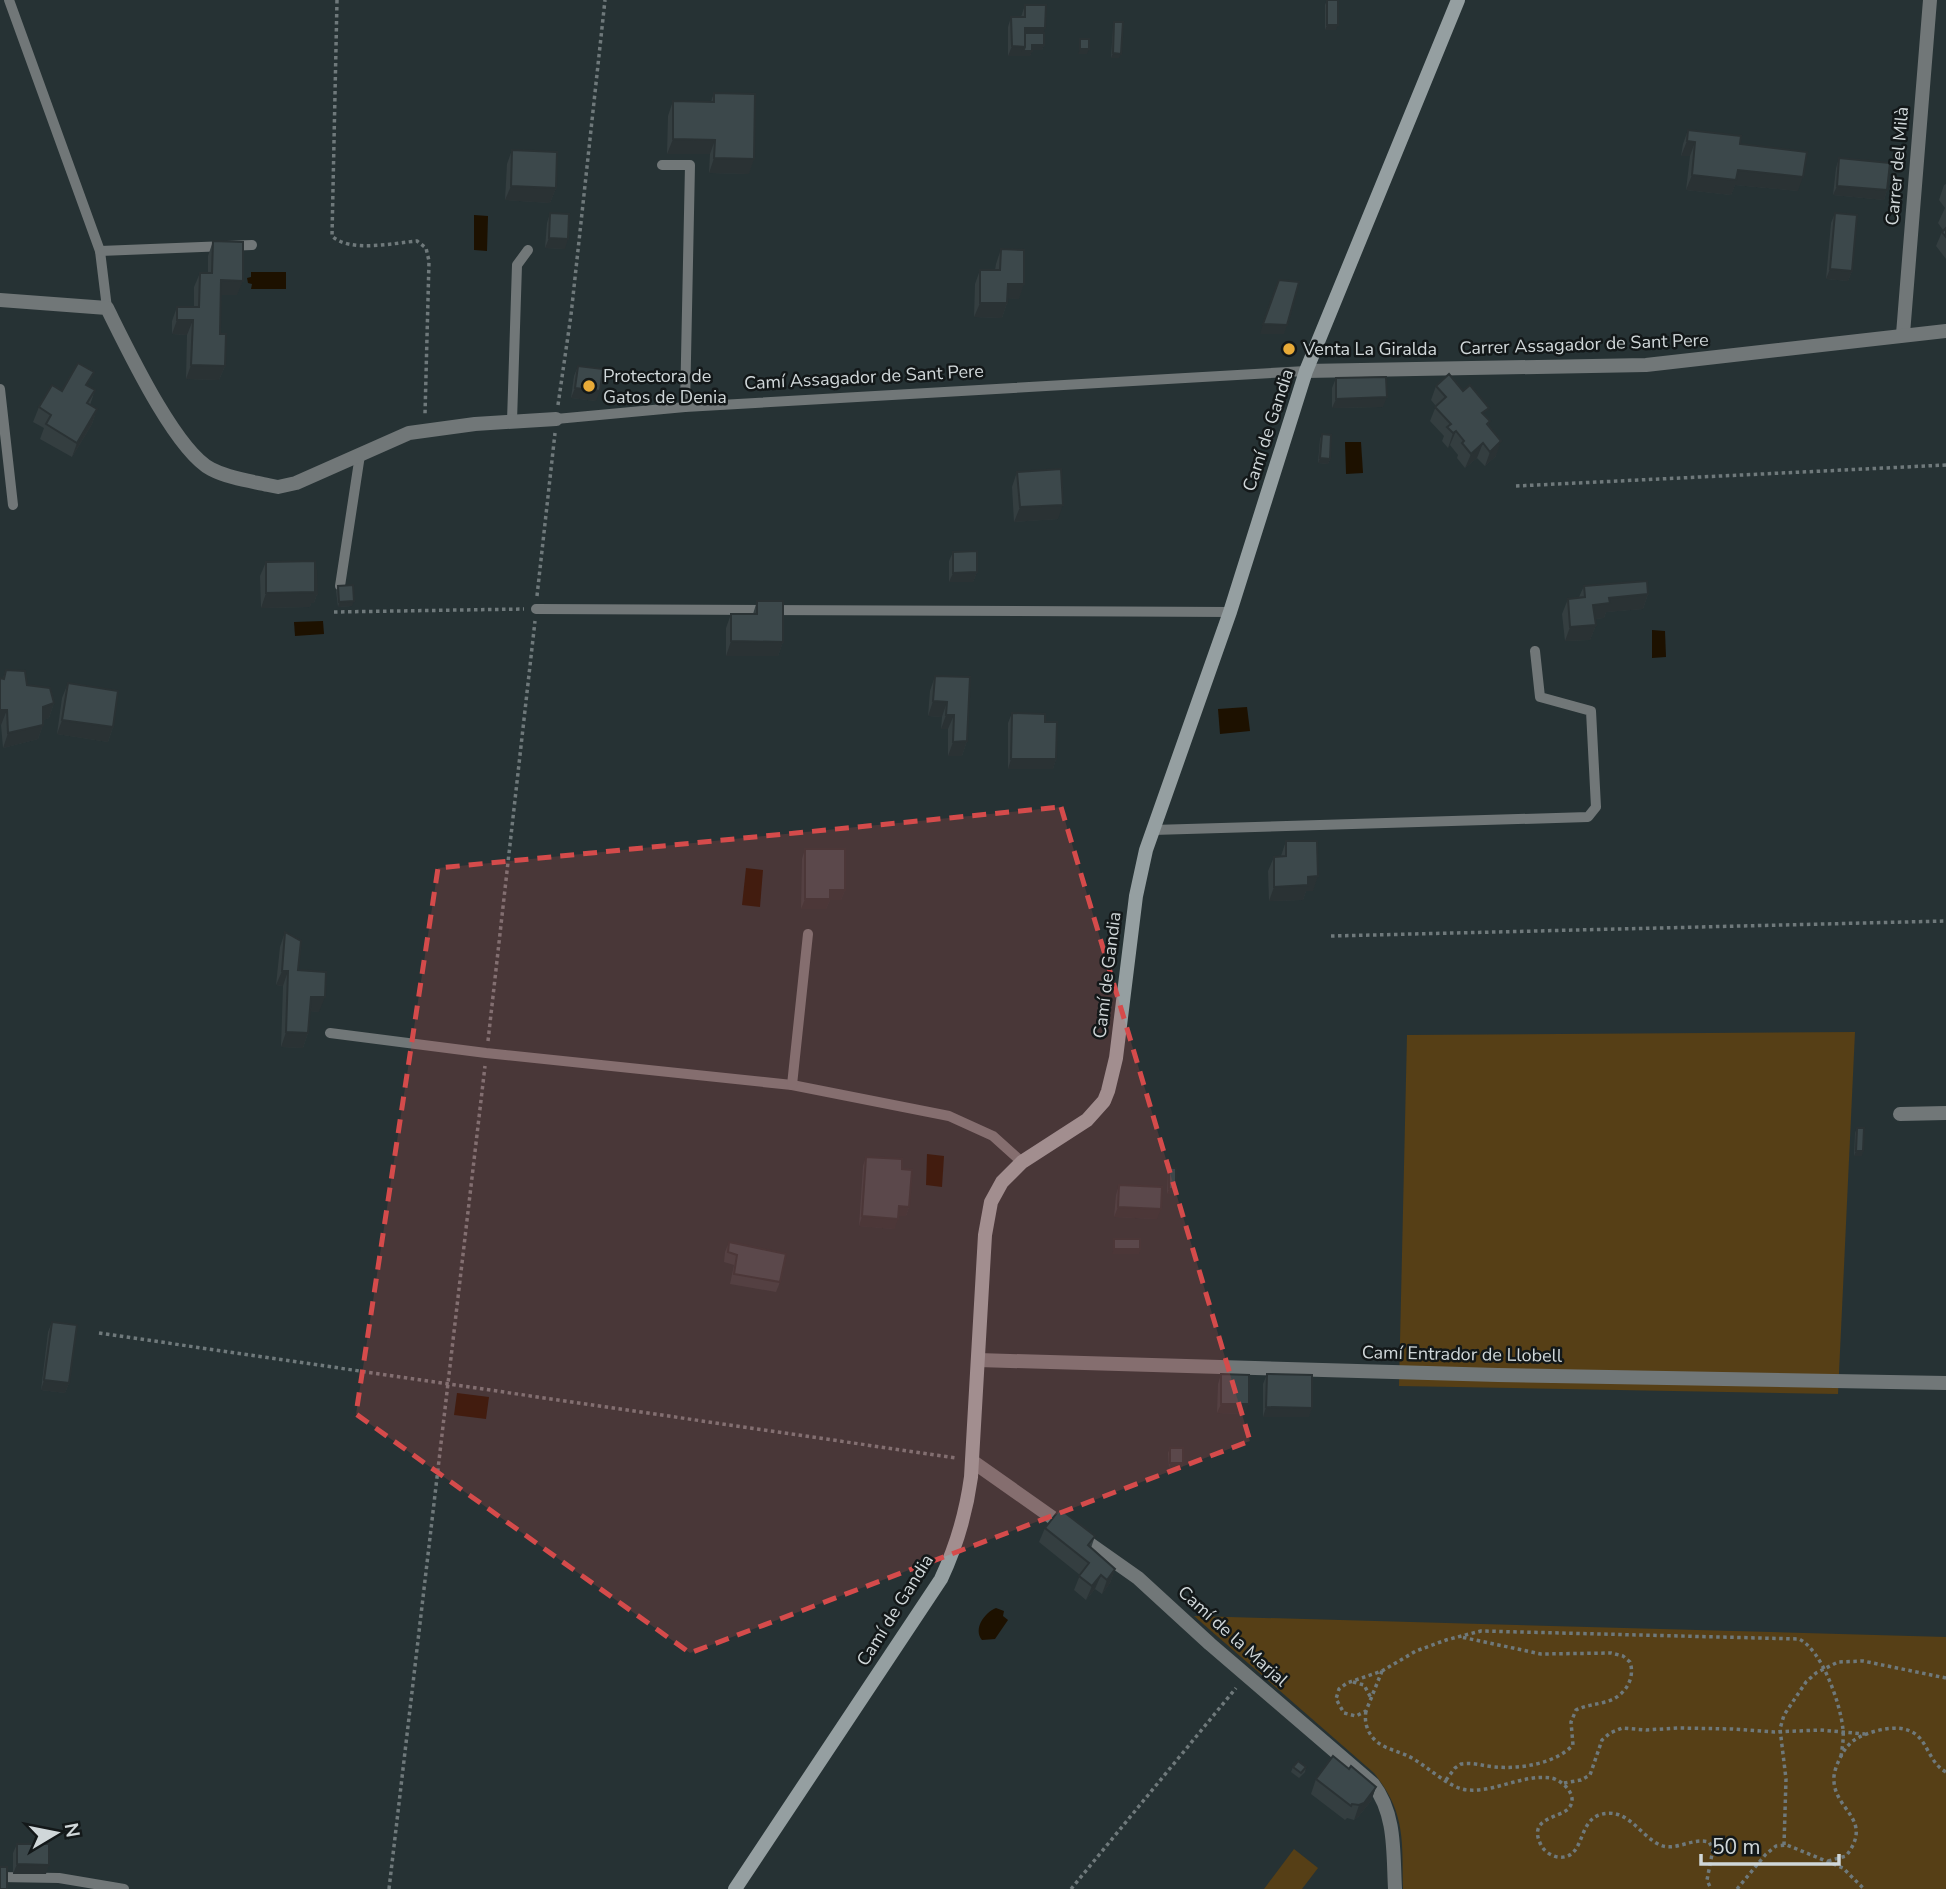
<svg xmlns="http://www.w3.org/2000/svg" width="1946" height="1889" font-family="'Nunito Sans',sans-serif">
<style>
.green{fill:#563f16}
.water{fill:#1d1100}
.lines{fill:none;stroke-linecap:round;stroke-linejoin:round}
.path{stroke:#6f797b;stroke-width:3.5;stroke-dasharray:3.5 3.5;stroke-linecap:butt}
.lane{stroke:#717778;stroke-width:10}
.street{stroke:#717778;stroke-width:14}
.secondary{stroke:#959fa1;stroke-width:14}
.wall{fill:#343e40}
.shaded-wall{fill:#2a3234}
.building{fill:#3c484b;stroke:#2a3234;stroke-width:2}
.marked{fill:#d54b4b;fill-opacity:0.2;stroke:#d54b4b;stroke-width:5;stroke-dasharray:14 9;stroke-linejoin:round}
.poi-dot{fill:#e9ab38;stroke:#131819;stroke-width:2.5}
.labels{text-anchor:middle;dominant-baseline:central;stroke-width:5;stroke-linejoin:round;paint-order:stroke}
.street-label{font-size:18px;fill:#d0d7d9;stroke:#131819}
.poi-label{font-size:18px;fill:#d0d7d9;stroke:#131819;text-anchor:start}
</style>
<rect width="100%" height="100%" fill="#263234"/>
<g class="green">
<polygon points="1855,1032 1838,1394 1399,1386 1407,1035"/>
<path d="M1194,1616L1946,1637V1889H1403C1402,1840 1406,1813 1374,1773Z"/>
<polygon points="1294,1849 1318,1868 1302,1889 1264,1889"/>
</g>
<g class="water">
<polygon points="474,215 488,216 487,251 474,250"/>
<polygon points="251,272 286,272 286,289 251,289 252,284 248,283 247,278 251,277"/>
<polygon points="1345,442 1361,442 1363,473 1346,474"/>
<polygon points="323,621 324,634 295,636 294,622"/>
<polygon points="1652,630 1665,631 1666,657 1652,658"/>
<polygon points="1247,707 1250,731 1220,734 1218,709"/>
<polygon points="746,868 763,870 760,907 742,905"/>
<polygon points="927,1154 944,1156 942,1187 926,1185"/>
<polygon points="457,1393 489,1397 486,1419 454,1415"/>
<path d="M996,1608L1004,1611L1003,1616L1008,1620L995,1639L982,1640C973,1629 984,1613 996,1608Z"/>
</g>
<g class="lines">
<g class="path">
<path d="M337,0L332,236C350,253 393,243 417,241L426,248L429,261L425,414"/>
<polyline points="558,405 571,315 605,0"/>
<polyline points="1516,486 1946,465"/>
<polyline points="537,596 555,433"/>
<polyline points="334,612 524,609"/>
<polyline points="1331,936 1946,921"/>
<polyline points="488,1041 535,621"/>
<polyline points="99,1333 956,1458"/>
<path d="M1382,1671L1366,1711L1356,1716L1344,1713L1336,1699L1339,1689L1347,1683L1382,1671L1416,1651L1446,1640L1481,1631L1799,1639C1822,1650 1841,1705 1843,1730C1844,1739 1842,1748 1841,1757"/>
<polyline points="1353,1682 1364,1685 1371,1698"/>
<path d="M1366,1711C1364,1722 1367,1732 1375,1740C1384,1749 1398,1751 1408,1756C1427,1765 1449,1789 1468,1790C1496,1792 1523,1774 1551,1778C1563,1780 1580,1797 1568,1809C1559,1818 1527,1818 1541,1845C1544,1851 1551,1856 1558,1857C1585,1860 1577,1823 1599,1815C1626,1806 1638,1833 1658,1844C1675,1853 1691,1837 1709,1842L1713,1849L1707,1880L1711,1889"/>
<path d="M1446,1780L1455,1768L1461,1764C1473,1762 1483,1766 1495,1767C1520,1769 1555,1764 1573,1745L1571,1722L1576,1710C1586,1705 1595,1705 1605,1702C1623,1698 1636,1680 1630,1662L1623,1656L1611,1653L1541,1654L1461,1637"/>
<polyline points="1564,1783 1581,1780 1590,1775 1602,1740 1610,1733 1622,1728 1646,1730 1678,1728 1733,1729 1774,1732 1820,1730 1865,1734"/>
<polyline points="1784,1845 1786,1779 1780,1729 1784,1715 1806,1682 1816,1673 1838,1662 1863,1661 1946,1678"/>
<path d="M1828,1861L1846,1856C1874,1820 1836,1811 1834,1782C1833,1773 1837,1764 1841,1756C1848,1743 1855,1738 1869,1733C1882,1729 1899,1725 1912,1732C1928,1740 1928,1762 1946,1772"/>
<polyline points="389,1889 485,1066"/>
<polyline points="1071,1889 1236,1688"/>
<polyline points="1737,1889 1766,1854 1776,1846 1787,1845 1843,1868 1864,1889"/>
</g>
<g class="lane">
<polyline points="9,0 100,251 107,308"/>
<polyline points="662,165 690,165 685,407"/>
<polyline points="100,251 252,245"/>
<polyline points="0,389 13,505"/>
<polyline points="556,419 685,407 1306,371"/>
<polyline points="512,421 517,265 528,250"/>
<polyline points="340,586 360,455"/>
<polyline points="536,609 1230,612"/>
<polyline points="1153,830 1588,817 1596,807 1591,711 1540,697 1535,651"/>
<polyline points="330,1033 486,1053 792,1085 949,1116 993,1136 1022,1162"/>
<polyline points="792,1085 808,934"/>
<polyline points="0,1877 59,1878 124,1889"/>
</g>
<g class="street">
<path d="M0,300L107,308C127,348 175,450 211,469C228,478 250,481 268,485L278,487L296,483L409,433L475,424L556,419"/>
<polyline points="1903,334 1930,0"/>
<polyline points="1306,371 1646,365 1946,331"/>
<polyline points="1900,1114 1946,1113"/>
<polyline points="978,1360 1498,1375 1946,1383"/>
<path d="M972,1461L1138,1578L1210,1644L1373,1784C1396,1814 1393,1853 1395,1889"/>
</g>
<path class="secondary" d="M735,1889L941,1579C957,1545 966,1514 971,1477L985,1235L991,1202L1002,1182L1022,1162L1087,1120L1104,1101L1108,1091L1116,1058L1136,896L1146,850L1230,612L1306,371L1458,0"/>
</g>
<g class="wall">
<polygon points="1327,0 1336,30 1325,30 1325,5"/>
<polygon points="1025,5 1044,33 1044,45 1042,50 1032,50 1030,56 1008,56 1008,27 1011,17 1021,17"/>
<polygon points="1114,22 1119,58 1111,58 1113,27"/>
<polygon points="714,93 749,174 709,173 710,154 667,154 668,116 673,101 711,102"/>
<polygon points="1688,130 1740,144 1798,191 1735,185 1731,195 1686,190 1690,156 1681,156 1683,144"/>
<polygon points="512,150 556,188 550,203 505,200 507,164"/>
<polygon points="1839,158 1887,190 1884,200 1833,195 1836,168"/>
<polygon points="1946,184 1946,237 1943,230 1938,223 1945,208 1939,200 1944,185"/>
<polygon points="550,213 565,249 545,248 547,223"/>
<polygon points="1835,213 1852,271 1848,281 1826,279 1831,223"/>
<polygon points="1942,232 1946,237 1946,259 1936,246"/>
<polygon points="213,241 237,295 221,295 220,334 225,366 219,380 186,379 187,335 172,334 172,321 177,307 194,307 194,287 200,273 208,273 208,256"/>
<polygon points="1001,249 1019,299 1007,298 1007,303 1002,318 974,317 975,284 980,270 995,270 996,264"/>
<polygon points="578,366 596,401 571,398 574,376"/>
<polygon points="1336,378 1383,407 1332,408 1332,388"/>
<polygon points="1436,386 1486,417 1490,421 1488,426 1496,456 1485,466 1477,458 1465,468 1457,458 1458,455 1450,445 1448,448 1442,441 1444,436 1430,421 1436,406 1431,400"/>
<polygon points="89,387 95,390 90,405 97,409 92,424 72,457 40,439 44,428 33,422 39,407 62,391"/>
<polygon points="1322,434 1330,459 1328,464 1318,463 1320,439"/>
<polygon points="1017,472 1058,519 1014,522 1012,487"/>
<polygon points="953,552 977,572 973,582 949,582 949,561"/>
<polygon points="266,562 315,570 317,594 314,603 311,603 310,607 261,608 260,576"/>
<polygon points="338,586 352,606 338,607 336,591"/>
<polygon points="1584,586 1648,594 1643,609 1606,612 1604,618 1595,619 1596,625 1590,640 1565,641 1562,614 1568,599 1579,597"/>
<polygon points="757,601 783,642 778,656 726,656 726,628 731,614 753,614"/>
<polygon points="6,670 27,685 54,703 49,718 43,720 43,725 38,739 3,748 1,725 3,678"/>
<polygon points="935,676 967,741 962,756 948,756 948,729 941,729 942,717 928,716 930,691"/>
<polygon points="68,683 113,727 108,742 57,734 62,698"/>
<polygon points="1012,713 1045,722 1056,759 1053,769 1008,769 1008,723"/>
<polygon points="1286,841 1313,891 1306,891 1303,900 1269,901 1268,871 1274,857 1281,856"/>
<polygon points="805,849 845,890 841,900 830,900 826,909 801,909 802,859"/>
<polygon points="285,932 298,970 319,1012 310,1011 308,1033 303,1048 281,1047 283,986 276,985 280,947"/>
<polygon points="1857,1128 1862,1156 1854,1156 1855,1133"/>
<polygon points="866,1157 902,1169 909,1207 906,1216 898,1216 894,1229 859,1226 863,1166"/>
<polygon points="1169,1168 1176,1189 1174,1194 1167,1194 1168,1172"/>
<polygon points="1119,1185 1157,1219 1114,1217 1116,1195"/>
<polygon points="729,1242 780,1282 776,1292 730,1284 734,1265 724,1262 725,1252"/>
<polygon points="52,1322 69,1383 65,1393 41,1390 48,1332"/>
<polygon points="1221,1374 1245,1414 1217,1413 1218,1384"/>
<polygon points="1267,1374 1309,1417 1263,1417 1263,1384"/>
<polygon points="1170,1448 1183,1463 1182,1468 1169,1468 1168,1453"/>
<polygon points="1045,1528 1095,1536 1091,1548 1115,1569 1110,1583 1102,1594 1095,1589 1086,1600 1074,1590 1080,1575 1039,1542"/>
<polygon points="1293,1767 1306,1767 1305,1772 1299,1778 1291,1772"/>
<polygon points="1349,1769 1376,1787 1371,1801 1358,1817 1354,1820 1347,1818 1345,1820 1311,1794 1316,1779"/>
<polygon points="17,1844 46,1874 13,1874 13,1853"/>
</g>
<g class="shaded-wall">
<polygon points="1327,25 1338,25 1336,30 1325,30"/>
<polygon points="1025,28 1045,28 1042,38 1023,38"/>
<polygon points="1032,45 1044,45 1042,50 1030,50"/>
<polygon points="1012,46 1025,47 1032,51 1030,56 1008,56"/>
<polygon points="1080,49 1089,49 1087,54 1078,54"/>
<polygon points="1113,53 1121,54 1119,58 1111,58"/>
<polygon points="673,139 715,140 710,154 667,154"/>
<polygon points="1687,141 1695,142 1690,156 1681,156"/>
<polygon points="714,158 754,159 749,174 709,173"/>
<polygon points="1738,170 1803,177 1798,191 1735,185 1731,195 1686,190 1692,175"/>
<polygon points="511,186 556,188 550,203 505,200"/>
<polygon points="1837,186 1887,190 1884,200 1833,195"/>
<polygon points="549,238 568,239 565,249 545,248"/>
<polygon points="1830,269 1852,271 1848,281 1826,279"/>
<polygon points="221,280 243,281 237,295 216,295"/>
<polygon points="1008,284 1024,284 1019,299 1002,298"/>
<polygon points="980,303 1007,303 1002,318 974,317"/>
<polygon points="177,320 193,320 187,335 172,334"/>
<polygon points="1263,324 1287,325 1284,334 1260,334"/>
<polygon points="191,365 225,366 219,380 186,379"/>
<polygon points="575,388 600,391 596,401 571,398"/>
<polygon points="1387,397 1383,407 1332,408 1336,399"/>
<polygon points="97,409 92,424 72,457 77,443"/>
<polygon points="1456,431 1450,445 1448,448 1453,433"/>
<polygon points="1501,441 1496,456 1485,466 1490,452"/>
<polygon points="1483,443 1477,458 1465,468 1471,454"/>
<polygon points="1320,458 1330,459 1328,464 1318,463"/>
<polygon points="1063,505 1058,519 1014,522 1020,507"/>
<polygon points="977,572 973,582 949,582 953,573"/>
<polygon points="315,592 317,594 314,603 311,603 310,607 261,608 266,593"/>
<polygon points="1648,594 1643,609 1606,612 1604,618 1587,620 1593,605 1609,598"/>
<polygon points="354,601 352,606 338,607 339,602"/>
<polygon points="1596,625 1590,640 1565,641 1570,627"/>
<polygon points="731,641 783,642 778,656 726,656"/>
<polygon points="933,701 947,702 942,717 928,716"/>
<polygon points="54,703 49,718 38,722 43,707"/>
<polygon points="0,710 7,710 1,725 0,725"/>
<polygon points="946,715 954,715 948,729 941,729"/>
<polygon points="62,720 113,727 108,742 57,734"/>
<polygon points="43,725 38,739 3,748 8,733"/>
<polygon points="967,741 962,756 948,756 953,742"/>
<polygon points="1011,759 1056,759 1053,769 1008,769"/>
<polygon points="1318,876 1313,891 1306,891 1303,900 1269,901 1274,887 1308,877"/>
<polygon points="830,890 845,890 841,900 830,900 826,909 801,909 805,899"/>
<polygon points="282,971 288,971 283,986 276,985"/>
<polygon points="311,997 325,997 319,1012 306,1011"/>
<polygon points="286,1032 308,1033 303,1048 281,1047"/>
<polygon points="1856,1151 1863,1151 1862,1156 1854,1156"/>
<polygon points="1169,1189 1176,1189 1174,1194 1167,1194"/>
<polygon points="899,1206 909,1207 906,1216 895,1216"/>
<polygon points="1118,1207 1161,1209 1157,1219 1114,1217"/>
<polygon points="862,1216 898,1219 894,1229 859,1226"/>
<polygon points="1114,1249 1140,1249 1139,1254 1112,1254"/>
<polygon points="44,1380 69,1383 65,1393 41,1390"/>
<polygon points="1221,1404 1249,1404 1245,1414 1217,1413"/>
<polygon points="1266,1407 1312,1408 1309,1417 1263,1417"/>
<polygon points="1170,1463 1183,1463 1182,1468 1169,1468"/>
<polygon points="1115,1569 1110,1583 1102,1594 1107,1580"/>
<polygon points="1101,1575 1095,1589 1086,1600 1092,1586"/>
<polygon points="1376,1787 1371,1801 1358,1817 1354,1820 1359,1805"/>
<polygon points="17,1864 49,1865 46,1874 13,1874"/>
</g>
<g class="building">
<rect x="1327" y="0" width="11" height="25"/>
<polygon points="1025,5 1046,5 1045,28 1025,28 1025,47 1012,46 1011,17 1025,17"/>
<polygon points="1114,22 1123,22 1121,54 1113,53"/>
<polygon points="1025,33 1044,33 1044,45 1032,45 1032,51 1023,51 1025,47"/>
<rect x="1080" y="39" width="9" height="10"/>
<polygon points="714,93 755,94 754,159 714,158 715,140 673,139 673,101 714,102"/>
<polygon points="1688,130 1741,136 1740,144 1807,152 1803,177 1738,170 1736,180 1692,175 1695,142 1687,141"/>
<polygon points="512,150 557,152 556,188 511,186"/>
<polygon points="1839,158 1890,163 1887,190 1837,186"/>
<polygon points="550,213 569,214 568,239 549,238"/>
<polygon points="1835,213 1857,215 1852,271 1830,269"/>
<polygon points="1946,228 1946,237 1942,232"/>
<polygon points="213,241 243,242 243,281 221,280 220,334 226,334 225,366 191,365 193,320 177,320 177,307 199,307 200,273 212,273"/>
<polygon points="1001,249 1024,250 1024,284 1008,284 1007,303 980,303 980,270 1000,270"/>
<polygon points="1279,280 1299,282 1287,325 1263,324"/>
<polygon points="78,363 94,372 86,385 95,390 87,403 97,409 77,443 46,424 51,415 39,407 52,385 62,391"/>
<polygon points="578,366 603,369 600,391 575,388"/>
<polygon points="1449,374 1463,391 1470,385 1489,408 1482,413 1490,421 1487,424 1501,441 1490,452 1483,443 1471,454 1462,443 1464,441 1456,431 1453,433 1447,427 1451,424 1435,407 1446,397 1436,386"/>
<polygon points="1386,377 1387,397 1336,399 1336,378"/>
<polygon points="1322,434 1331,435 1330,459 1320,458"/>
<polygon points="1061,469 1063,505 1020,507 1017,472"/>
<polygon points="977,551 977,572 953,573 953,552"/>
<polygon points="315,561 315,592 266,593 266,562"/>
<polygon points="315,570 316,570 317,594 315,594"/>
<polygon points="1647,581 1648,594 1609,598 1610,603 1593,605 1596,625 1570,627 1568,599 1585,597 1584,586"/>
<polygon points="353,585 354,601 339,602 338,586"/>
<polygon points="757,601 783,601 783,642 731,641 731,614 757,614"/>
<polygon points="6,670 25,671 27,685 50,688 54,703 43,707 43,725 8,733 7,710 0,710 0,678 4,679"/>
<polygon points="935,676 970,677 967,741 953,742 954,715 946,715 947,702 933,701"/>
<polygon points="68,683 118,691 113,727 62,720"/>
<polygon points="1012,713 1045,714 1045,722 1057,722 1056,759 1011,759"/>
<polygon points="1286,841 1317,841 1318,876 1308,877 1308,885 1274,887 1274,857 1286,856"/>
<polygon points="805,849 845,849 845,890 830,890 830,899 805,899"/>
<polygon points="285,932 301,941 298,970 326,972 325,997 311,997 308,1033 286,1032 288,971 282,971"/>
<polygon points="1857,1128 1864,1128 1863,1151 1856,1151"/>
<polygon points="866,1157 902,1159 902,1169 912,1170 909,1207 899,1206 898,1219 862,1216"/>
<rect x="1169" y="1168" width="7" height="21"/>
<polygon points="1119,1185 1162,1187 1161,1209 1118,1207"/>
<rect x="1114" y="1239" width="26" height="10"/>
<polygon points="729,1242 786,1254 780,1282 734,1274 737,1255 728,1252"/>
<polygon points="52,1322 77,1325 69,1383 44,1380"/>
<polygon points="1221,1374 1249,1375 1249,1404 1221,1404"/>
<polygon points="1267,1374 1312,1375 1312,1408 1266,1407"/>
<rect x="1170" y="1448" width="13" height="15"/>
<polygon points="1060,1509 1095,1536 1088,1545 1115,1569 1107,1580 1101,1575 1092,1586 1079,1576 1089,1563 1045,1528"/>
<polygon points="1333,1756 1349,1769 1351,1766 1376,1787 1364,1803 1359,1805 1352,1804 1351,1806 1316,1779"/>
<polygon points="1298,1761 1306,1767 1301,1773 1293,1767"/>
<polygon points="17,1844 49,1844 49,1865 17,1864"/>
<rect x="0" y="1867" width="7" height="22"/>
</g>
<path class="marked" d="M1061,807L1250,1441L690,1653L356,1414L438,868Z"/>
<g class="poi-dot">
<circle cx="1289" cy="349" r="7"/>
<circle cx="589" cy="386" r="7"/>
</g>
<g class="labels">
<g class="street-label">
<text transform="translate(1897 166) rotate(-85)">Carrer del Milà</text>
<text transform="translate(1584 344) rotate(-2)">Carrer Assagador de Sant Pere</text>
<text transform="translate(864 377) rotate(-3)">Camí Assagador de Sant Pere</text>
<text transform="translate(1268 430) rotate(-72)">Camí de Gandia</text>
<text transform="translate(1107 975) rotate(-83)">Camí de Gandia</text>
<text transform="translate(1462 1354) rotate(1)">Camí Entrador de Llobell</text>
<text transform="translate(895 1610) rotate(-58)">Camí de Gandia</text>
<text transform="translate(1233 1636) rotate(42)">Camí de la Marjal</text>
</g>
<g class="poi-label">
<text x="1303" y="349">Venta La Giralda</text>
<text x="603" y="376">Protectora de<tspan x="603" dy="21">Gatos de Denia</tspan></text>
</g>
</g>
<g transform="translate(56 1833) rotate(80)" stroke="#131819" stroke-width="5" paint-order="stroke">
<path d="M0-5L12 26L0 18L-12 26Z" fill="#d0d7d9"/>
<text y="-10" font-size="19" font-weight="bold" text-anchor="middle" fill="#d0d7d9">N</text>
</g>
<path d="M1701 1854v10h138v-10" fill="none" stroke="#d0d7d9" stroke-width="3.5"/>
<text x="1712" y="1854" font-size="21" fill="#d0d7d9" stroke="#131819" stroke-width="5" paint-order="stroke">50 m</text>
</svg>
